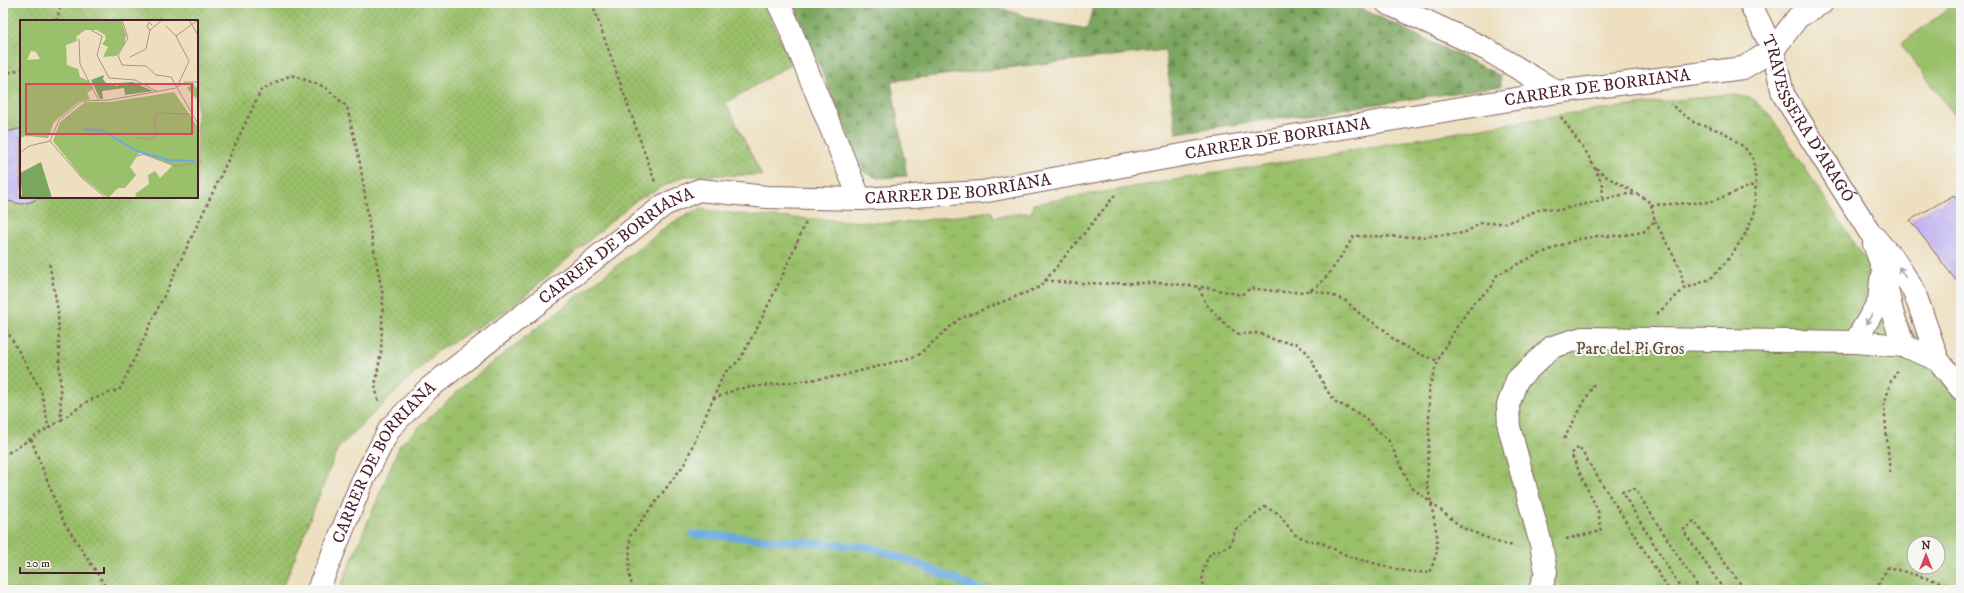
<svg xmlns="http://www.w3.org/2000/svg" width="1964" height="593" font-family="'IM FELL DW Pica',serif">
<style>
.grass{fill:url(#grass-dots);stroke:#72704b;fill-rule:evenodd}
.forest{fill:url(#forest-firs);stroke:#626245}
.park{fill:url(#park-tufts);stroke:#72704b;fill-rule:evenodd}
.pitch{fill:#9ac06b;stroke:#72704b}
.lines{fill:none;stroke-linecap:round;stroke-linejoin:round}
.stream{stroke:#6aabde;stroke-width:8}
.building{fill:url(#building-hatch)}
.street-casing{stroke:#83625f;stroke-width:24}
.path{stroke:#83625f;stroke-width:2.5;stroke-dasharray:3 3;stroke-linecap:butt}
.street{stroke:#fff;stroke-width:22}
.oneway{stroke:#ae9aa0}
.labels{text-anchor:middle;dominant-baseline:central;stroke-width:4;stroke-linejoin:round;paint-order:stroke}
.street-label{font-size:17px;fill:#4a1f2b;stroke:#f6f6f2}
.park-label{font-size:17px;fill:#624f3e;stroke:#f6f6f2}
.inset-river{fill:none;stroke:#6aabde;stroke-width:2}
.inset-road{fill:none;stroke:#ac9284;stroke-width:1}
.view{fill:#d1495b;fill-opacity:0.15;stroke:#d1495b;stroke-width:2}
.inset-edge{fill:none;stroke:#4a1f2b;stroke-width:2}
</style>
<defs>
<pattern id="grass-dots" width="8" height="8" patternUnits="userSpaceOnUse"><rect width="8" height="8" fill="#9ac06b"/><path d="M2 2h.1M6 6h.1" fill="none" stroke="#809b58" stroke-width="1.8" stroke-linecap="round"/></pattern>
<pattern id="forest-firs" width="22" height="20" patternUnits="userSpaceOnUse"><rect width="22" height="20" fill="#7ba65f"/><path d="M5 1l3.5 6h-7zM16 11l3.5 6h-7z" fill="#67874f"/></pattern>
<pattern id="park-tufts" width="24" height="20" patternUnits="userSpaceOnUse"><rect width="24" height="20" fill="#9ac06b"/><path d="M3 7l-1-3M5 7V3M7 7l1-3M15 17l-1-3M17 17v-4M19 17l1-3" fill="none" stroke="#809b58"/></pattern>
<pattern id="building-hatch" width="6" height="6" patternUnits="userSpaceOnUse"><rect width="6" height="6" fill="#c6b9f8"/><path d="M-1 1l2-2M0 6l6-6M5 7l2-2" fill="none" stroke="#a396c9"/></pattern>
</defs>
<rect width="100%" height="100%" fill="#f6f6f2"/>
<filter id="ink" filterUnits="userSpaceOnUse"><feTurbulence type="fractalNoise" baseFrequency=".025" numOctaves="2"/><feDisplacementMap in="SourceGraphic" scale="8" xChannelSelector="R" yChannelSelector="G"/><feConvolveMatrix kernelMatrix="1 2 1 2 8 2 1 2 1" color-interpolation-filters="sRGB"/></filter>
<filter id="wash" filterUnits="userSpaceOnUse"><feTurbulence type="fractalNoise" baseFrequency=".012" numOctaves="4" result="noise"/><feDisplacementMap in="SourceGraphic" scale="16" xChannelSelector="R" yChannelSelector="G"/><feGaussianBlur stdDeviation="0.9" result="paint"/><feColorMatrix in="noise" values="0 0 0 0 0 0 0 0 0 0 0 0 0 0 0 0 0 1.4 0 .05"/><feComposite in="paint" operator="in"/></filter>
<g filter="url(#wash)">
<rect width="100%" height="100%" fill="#eddfbf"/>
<path class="grass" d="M3,3H764L791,64L726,103L762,176L757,175L684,176L635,201L513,306L439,350L338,448L282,590H3ZM21,21H197V197H21Z"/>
<polygon class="forest" points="793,3 984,3 1037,20 1087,29 1094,3 1348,3 1388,21 1493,72 1500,76 1501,86 1176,133 1165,50 891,81 907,176 877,178 864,172"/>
<path class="park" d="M1726,94L1751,98L1770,115L1961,405V590H339L400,445L469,381L670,224L699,209L756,216L887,223L911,222L992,211L993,217L1032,212L1033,204L1565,114ZM1914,543H1938V567H1914Z"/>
<polygon class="pitch" points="1956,3 1961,3 1961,124 1901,44"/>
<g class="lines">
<polyline class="stream" points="693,534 871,547 906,559 980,590"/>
</g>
<g id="blocks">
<g class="building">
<polygon points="18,129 21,129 21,197 42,197 30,202 21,204 3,200 3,133"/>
<polygon points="1954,195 1961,205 1961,287 1910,220"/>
</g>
</g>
</g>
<g filter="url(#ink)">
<use href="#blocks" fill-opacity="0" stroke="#83625f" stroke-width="1"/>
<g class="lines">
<defs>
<g id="street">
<polyline points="778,3 786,19 860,199"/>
<polyline points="1387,3 1486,49 1557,92"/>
<path id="s1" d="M1750,3L1773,50L1783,94L1869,231L1895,261L1914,291L1938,360L1961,389"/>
<polyline points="1874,244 1883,269 1892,312 1904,346"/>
<polyline points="1855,342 1879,301 1881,280"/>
<path id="s2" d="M318,590L362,482L390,428L428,389L664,205L699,190L767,197L860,199L982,192L1209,150L1557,92L1743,68L1773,50L1798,17L1822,3"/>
<polyline points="1540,590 1546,572 1541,544 1509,427 1508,405 1517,380 1531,367 1552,347 1582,338 1855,342 1904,346 1938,360"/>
</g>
</defs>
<use href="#street" class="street-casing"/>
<g class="path">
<polyline points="592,3 655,182"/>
<polyline points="1063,3 1076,7"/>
<polyline points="56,21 62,3"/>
<polyline points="3,74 21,69"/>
<polyline points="1561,117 1588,155 1603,185 1602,198"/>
<polyline points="1596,168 1607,177 1637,194"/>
<polyline points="1651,205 1710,202 1756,184"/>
<polyline points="1655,221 1680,268 1684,289"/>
<path d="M1045,280C1080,285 1114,283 1150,283C1180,283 1212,288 1241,295L1251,288C1266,290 1295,295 1310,290C1325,285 1345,250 1354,236L1419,237L1464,233L1481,223H1507L1543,208L1560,210L1626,194L1639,195L1647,200L1651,205L1655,221L1643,232L1620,236H1598L1580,239L1558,246L1526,260L1497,275L1491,288L1474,302L1456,328L1440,355L1429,387V442L1427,482L1437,535V551L1430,573L1405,571L1350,557L1322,543L1307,540L1294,534L1278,513L1265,507L1236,529L1230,545L1221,550L1211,552C1204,565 1199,576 1205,590"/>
<polyline points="1199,288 1206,304 1228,327 1239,334 1260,333 1277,341 1295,343 1308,353 1327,391 1336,402 1361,415 1389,441 1411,487 1463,528 1502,544 1515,546"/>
<polyline points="1310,290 1329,294 1346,301 1360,314 1386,331 1395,341 1417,353 1438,361"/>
<polyline points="1657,314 1684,289 1710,279 1727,261 1744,236 1754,215 1756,184 1753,159 1745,148 1724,132 1695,123 1670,104"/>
<polyline points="3,324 41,390 49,429"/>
<polyline points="713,399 724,373 739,361 758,326 779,283 806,222"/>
<polyline points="61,420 88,401 120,389 261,90 291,75 325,87 347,107 360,163 370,230 383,296 381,352 375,386 379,403"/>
<polyline points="31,439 63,521 108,590"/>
<polyline points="1564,439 1594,384"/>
<polyline points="3,456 61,420 58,311 49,262"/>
<polyline points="1890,472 1884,406 1891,381 1897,371"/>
<polyline points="1566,539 1601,531 1598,511 1571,454 1579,447 1669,590"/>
<polyline points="23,590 81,588 91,590"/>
<polyline points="633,590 629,573 630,536 685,463 713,399 737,389 841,376 917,356 959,319 1040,287 1116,194"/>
<polyline points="1682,590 1622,492 1635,489 1700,590"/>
<polyline points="1724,590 1683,530 1694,521 1745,590"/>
<polyline points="1875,590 1888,567 1957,587 1959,590"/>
</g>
<use href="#street" class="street"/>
</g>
<defs><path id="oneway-shaft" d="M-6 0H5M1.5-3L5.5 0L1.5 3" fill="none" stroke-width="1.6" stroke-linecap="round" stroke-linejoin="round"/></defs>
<g class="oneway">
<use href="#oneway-shaft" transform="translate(1902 272) rotate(-122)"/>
<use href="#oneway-shaft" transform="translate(1869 319) rotate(120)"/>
</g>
</g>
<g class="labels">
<g class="street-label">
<text stroke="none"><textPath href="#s2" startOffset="1477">CARRER DE BORRIANA</textPath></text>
<text stroke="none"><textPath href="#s1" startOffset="130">TRAVESSERA D'ARAGÓ</textPath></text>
<text stroke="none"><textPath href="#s2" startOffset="1153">CARRER DE BORRIANA</textPath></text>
<text stroke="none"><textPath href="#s2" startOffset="829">CARRER DE BORRIANA</textPath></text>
<text stroke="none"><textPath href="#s2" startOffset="469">CARRER DE BORRIANA</textPath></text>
<text stroke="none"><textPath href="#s2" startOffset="145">CARRER DE BORRIANA</textPath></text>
</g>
<g class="park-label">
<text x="1630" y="349">Parc del Pi Gros</text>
</g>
</g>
<g transform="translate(20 20)">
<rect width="178" height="178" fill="#eddfbf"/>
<path d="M0,0H101L106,15L104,25L96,36L83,37L88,27L82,24L86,19L85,15L77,10H65L56,17L57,21L46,25L47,45L58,49L60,57L69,61L73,69L67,73L70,79L60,81L34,102L28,118L6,116L0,118ZM11,31L16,32L20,39L7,40Z" fill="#9ac06b" fill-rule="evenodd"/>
<path d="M84,55L83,59L86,63L98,66L99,63L113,62L133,71L105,75L104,68L82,71L83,79H80L71,60ZM21,142L32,178H0L2,174L0,153Z" fill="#7ba65f"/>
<path d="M154,72L178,107V178H117L115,174L129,164L128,155L135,151L140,158L153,145L120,132L110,147L116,155L105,168H98L88,178L62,157L33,121L40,102L65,82H90Z" fill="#9ac06b"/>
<path d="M173,63L178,70L176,79L167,68Z" fill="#9ac06b"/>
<path class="inset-river" d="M64,109L83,111L117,131L148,140L175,141"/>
<path class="inset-road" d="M102,0L108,18L98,35L102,45L126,46L136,55L151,57L178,104M169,0L178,15M132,5L129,2L127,7L130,10L142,0M146,6L156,16L169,41L158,65M71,10L82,16L77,35L89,58L115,60L138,72M156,16L178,0M59,19L60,44L79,81M110,37L126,29L130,10M178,54V67M157,67L165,62H178M115,118L131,119L136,116L134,98L137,93L170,94M30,121L39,100L62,81L89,80L156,68M30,121L62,158L86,178M0,133L9,126L30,121M118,136L123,134L155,146L178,143"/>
<path class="view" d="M6,64H172V114H6Z"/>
<rect width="178" height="178" class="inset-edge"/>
</g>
<rect width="1964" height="593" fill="none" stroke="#f6f6f2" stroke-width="16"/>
<g transform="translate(1926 555)"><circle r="19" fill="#f6f6f2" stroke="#b1a0a2"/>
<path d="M0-3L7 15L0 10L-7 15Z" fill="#d1495b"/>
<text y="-6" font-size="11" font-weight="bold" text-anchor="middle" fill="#4a1f2b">N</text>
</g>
<path d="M20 567v6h84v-6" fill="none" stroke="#4a1f2b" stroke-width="2"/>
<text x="26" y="567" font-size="12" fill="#4a1f2b" stroke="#f6f6f2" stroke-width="3" paint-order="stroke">20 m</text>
</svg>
